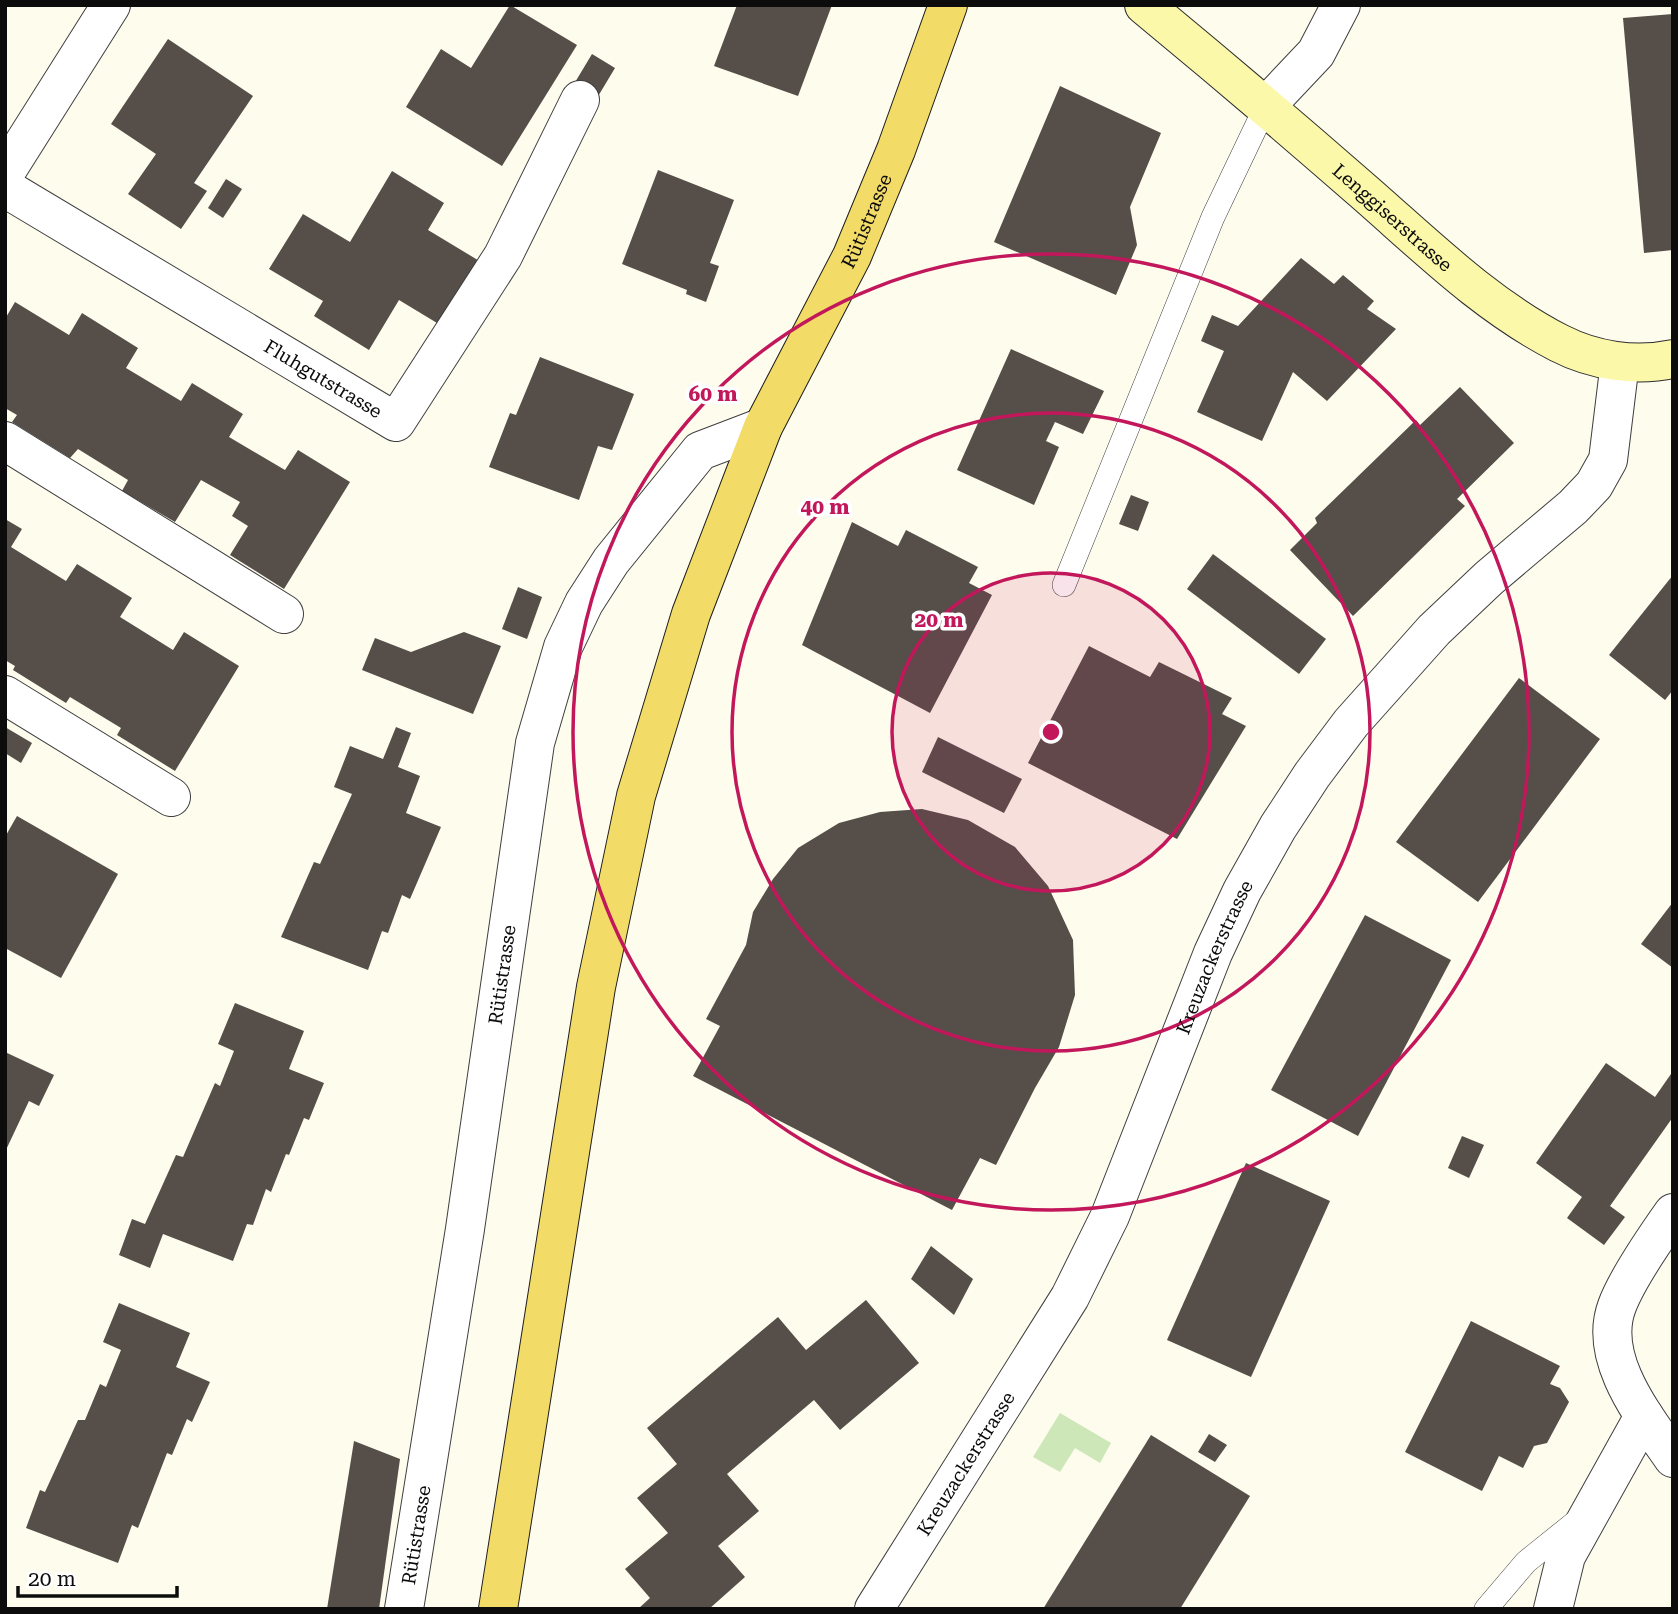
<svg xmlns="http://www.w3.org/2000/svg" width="1678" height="1614" font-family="'Roboto Serif',serif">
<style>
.green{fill:#cde7b8}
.building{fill:#554e49}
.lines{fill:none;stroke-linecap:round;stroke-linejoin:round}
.lane-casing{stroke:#3f3f3f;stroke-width:24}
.street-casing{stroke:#3f3f3f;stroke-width:40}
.secondary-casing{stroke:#2e2e2e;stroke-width:40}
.primary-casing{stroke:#1d1d1d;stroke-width:40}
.lane{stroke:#fff;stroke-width:23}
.street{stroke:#fff;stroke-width:38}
.secondary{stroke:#fcf8aa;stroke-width:38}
.primary{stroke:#f3db68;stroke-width:38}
.ring{fill:none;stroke:#c2185b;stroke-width:3.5}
.labels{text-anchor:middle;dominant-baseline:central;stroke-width:7;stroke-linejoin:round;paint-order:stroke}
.street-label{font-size:19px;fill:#0c0c0c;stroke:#fff}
.centre{fill:#c2185b;stroke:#fff;stroke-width:3.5}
.ring-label{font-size:21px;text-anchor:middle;font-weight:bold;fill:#c2185b;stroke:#fff;stroke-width:7;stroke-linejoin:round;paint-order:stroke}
</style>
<rect width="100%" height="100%" fill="#fefced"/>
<polygon class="green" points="1060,1413 1111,1443 1100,1463 1075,1448 1060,1472 1033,1457"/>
<g class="building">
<polygon points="510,5 577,45 502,166 406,107 441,49 471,68"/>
<polygon points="737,5 832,5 798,96 714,66"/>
<polygon points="1673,14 1673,250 1644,253 1623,18"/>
<polygon points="168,39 253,96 194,183 207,191 181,229 128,194 156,154 111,124"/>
<polygon points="592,54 615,68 597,98 574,84"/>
<polygon points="1060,86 1161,133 1130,207 1137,245 1116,295 994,242"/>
<polygon points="658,170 734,200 710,263 719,266 706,302 686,294 687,290 622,264"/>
<polygon points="392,171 444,203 428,230 481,262 442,326 399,300 369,350 314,316 323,301 269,269 303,214 350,242"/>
<polygon points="226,179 242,189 223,218 208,208"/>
<polygon points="1301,258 1334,284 1343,275 1374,301 1367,309 1396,329 1327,401 1293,372 1262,441 1197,412 1224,351 1201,341 1212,315 1238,326"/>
<polygon points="15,302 69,335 82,313 138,348 126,368 181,401 192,383 243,414 229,437 285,470 298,450 350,482 284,589 230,555 248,526 232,516 240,502 201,480 175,522 122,491 128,480 78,449 70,458 12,422 17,415 5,408 5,319"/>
<polygon points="1011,349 1104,391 1083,434 1055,422 1046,441 1059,447 1034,505 957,470"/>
<polygon points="540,357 634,394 612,450 598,446 579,500 489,467 510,413 516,415"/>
<polygon points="1460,387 1514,443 1457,499 1465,506 1353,616 1290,550 1317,523 1315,518 1416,420 1420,425"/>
<polygon points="1131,495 1149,502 1138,531 1119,524"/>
<polygon points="5,519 22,529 11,547 66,581 77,564 132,598 120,617 173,650 184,632 239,666 175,771 117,735 121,728 70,697 66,703 13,670 15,666 5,660"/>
<polygon points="852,522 898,546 906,530 978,567 969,583 992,595 930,713 802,645"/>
<polygon points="1213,554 1326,639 1299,674 1187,589"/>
<polygon points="1673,575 1673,690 1665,700 1609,655"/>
<polygon points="518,587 542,597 527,639 502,629"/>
<polygon points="464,632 501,646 473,714 362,670 375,638 411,652"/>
<polygon points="1089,646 1150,677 1159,662 1232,698 1222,714 1246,726 1177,839 1028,763"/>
<polygon points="1519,678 1600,739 1478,902 1396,842"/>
<polygon points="5,727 32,743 21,763 5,753"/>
<polygon points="396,727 411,733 398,767 420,776 406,813 441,827 410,899 402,895 388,933 382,931 368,970 281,937 314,862 320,864 352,794 334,787 350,746 383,759"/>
<polygon points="938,737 1022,779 1004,813 922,772"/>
<polygon points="922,809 968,820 1015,847 1048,886 1073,940 1075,995 1059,1047 1035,1088 996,1165 980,1158 952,1210 693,1076 720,1026 706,1019 746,945 753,912 773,879 798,848 839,823 880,812"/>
<polygon points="17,816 118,874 61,978 5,948 5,837"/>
<polygon points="1673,902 1673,968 1641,944"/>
<polygon points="1365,915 1451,960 1358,1136 1271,1090"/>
<polygon points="235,1003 304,1031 289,1069 324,1083 309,1120 304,1118 289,1155 286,1154 271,1192 266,1189 253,1225 247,1224 233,1261 163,1234 150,1268 119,1255 132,1219 145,1224 176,1155 183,1157 215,1083 220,1086 234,1051 218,1044"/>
<polygon points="5,1052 54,1075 39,1106 29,1101 5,1152"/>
<polygon points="1606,1063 1655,1097 1673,1071 1673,1117 1610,1206 1625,1217 1604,1245 1567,1218 1582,1197 1536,1163"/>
<polygon points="1462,1136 1484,1145 1469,1178 1448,1168"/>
<polygon points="1246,1163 1330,1201 1251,1377 1167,1340"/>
<polygon points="931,1246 973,1279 954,1315 911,1279"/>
<polygon points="866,1300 919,1363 840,1430 814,1400 727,1474 759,1511 718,1546 745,1577 709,1609 638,1609 650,1598 625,1569 668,1533 637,1498 677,1464 647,1428 778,1317 806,1350"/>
<polygon points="119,1303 190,1333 176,1367 210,1382 192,1422 187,1419 172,1455 167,1453 138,1528 132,1525 118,1563 26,1528 40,1490 45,1492 78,1420 85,1420 100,1384 106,1387 121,1350 103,1342"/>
<polygon points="1471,1321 1560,1366 1550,1384 1560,1388 1569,1402 1547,1443 1534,1446 1523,1468 1499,1456 1482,1491 1405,1452"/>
<polygon points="1209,1434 1227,1445 1215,1462 1198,1452"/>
<polygon points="1151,1435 1250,1496 1180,1609 1043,1609"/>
<polygon points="354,1441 400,1459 379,1609 327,1609"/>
</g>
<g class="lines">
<defs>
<g id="lane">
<polyline points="1064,585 1213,217 1266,106"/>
<polyline points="1486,1609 1526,1562 1577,1521"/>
</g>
<g id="street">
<polyline points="1266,106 1316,53 1341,5"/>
<polyline points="5,173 111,5"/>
<path id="s1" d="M5,188L396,422L503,256L580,100"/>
<polyline points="5,441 284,614"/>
<polyline points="5,695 171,797"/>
<path d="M1673,1213C1656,1237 1627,1279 1617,1306C1597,1359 1645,1417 1673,1458"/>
<path id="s2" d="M404,1609L465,1229L535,743L563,647L584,603L611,561L700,451L763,427"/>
<path id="s3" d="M874,1609L1070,1297L1110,1216L1213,953L1242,891L1278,827L1312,775L1351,723L1434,630L1489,578L1573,507L1594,485L1608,460L1620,362"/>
<polyline points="1553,1609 1566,1556 1644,1416"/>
</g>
<g id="secondary">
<path id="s4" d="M1144,5C1218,66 1291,128 1363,191C1425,245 1485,305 1559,343C1594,361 1635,367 1673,359"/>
</g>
<g id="primary">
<path id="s5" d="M498,1609L596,987L636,796L691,614L763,427L852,256L896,150L948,5"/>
</g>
</defs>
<use href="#lane" class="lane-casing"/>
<use href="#street" class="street-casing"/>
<use href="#secondary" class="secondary-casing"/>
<use href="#primary" class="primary-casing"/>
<use href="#lane" class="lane"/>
<use href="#street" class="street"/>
<use href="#secondary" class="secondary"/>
<use href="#primary" class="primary"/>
</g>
<circle cx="1051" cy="732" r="159" fill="#c2185b" fill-opacity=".12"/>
<g class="ring">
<circle cx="1051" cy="732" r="159"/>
<circle cx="1051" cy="732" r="319"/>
<circle cx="1051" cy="732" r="478"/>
</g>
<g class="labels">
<g class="street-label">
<text stroke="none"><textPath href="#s4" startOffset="327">Lenggiserstrasse</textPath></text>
<text stroke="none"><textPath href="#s5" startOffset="1446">Rütistrasse</textPath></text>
<text stroke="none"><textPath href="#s1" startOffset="371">Fluhgutstrasse</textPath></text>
<text stroke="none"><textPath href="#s3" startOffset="738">Kreuzackerstrasse</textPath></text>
<text stroke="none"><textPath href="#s2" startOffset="642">Rütistrasse</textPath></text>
<text stroke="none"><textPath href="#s3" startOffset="172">Kreuzackerstrasse</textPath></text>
<text stroke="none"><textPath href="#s2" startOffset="75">Rütistrasse</textPath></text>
</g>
</g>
<circle cx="1051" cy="732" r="10" class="centre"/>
<g class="ring-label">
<text x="713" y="401">60 m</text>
<text x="825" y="514">40 m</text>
<text x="939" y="627">20 m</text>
</g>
<rect width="1678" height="1614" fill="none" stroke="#0c0c0c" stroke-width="14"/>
<path d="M18 1586v10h159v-10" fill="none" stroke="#0c0c0c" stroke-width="3.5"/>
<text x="28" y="1586" font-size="21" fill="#0c0c0c" stroke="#ffffff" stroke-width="5" paint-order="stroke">20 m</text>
</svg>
